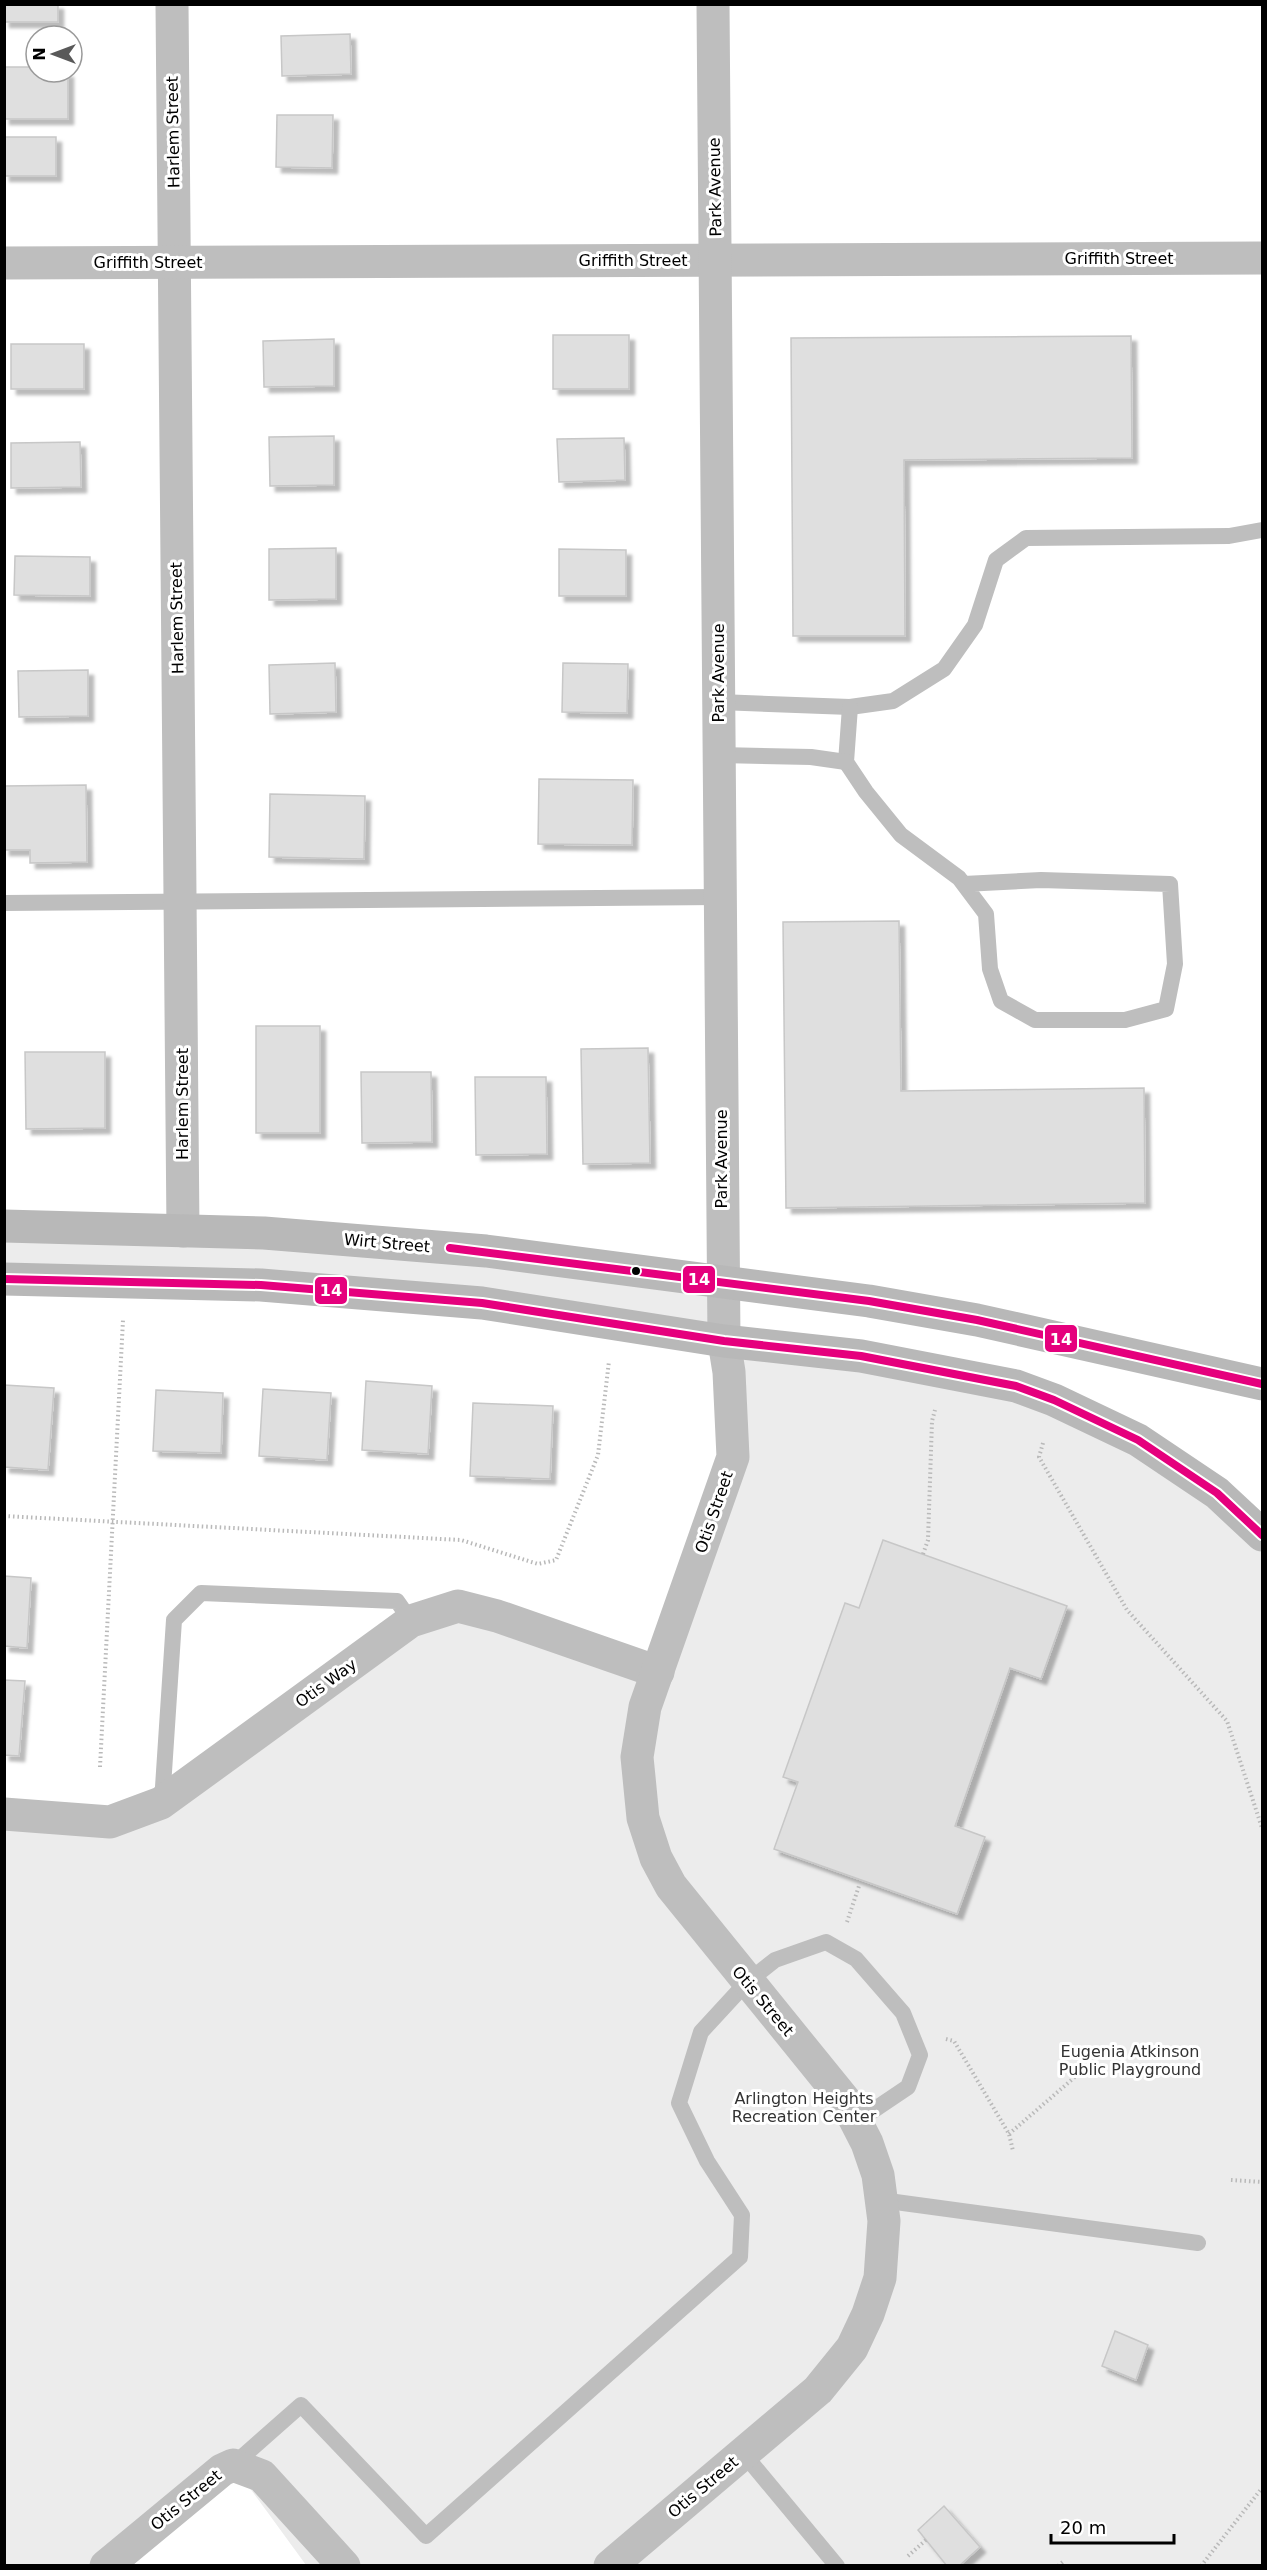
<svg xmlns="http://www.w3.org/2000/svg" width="1267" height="2570" font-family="'DejaVu Sans',sans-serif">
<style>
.green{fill:#ececec}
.building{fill:#dfdfdf;stroke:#c7c7c7;stroke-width:1.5;filter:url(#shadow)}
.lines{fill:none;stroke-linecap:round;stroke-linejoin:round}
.path{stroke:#b9b9b9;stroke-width:4;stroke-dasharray:1.5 3;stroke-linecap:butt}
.service{stroke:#bebebe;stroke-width:16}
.minor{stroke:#bebebe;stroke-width:33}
.tertiary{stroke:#bebebe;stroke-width:33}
.secondary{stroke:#b8b8b8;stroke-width:33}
.bus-1-casing{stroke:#fff;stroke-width:12}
.bus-1{stroke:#e5007d;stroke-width:8}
.bus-dot{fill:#000;stroke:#fff;stroke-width:2}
.labels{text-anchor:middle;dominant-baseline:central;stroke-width:6;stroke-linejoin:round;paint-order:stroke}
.street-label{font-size:16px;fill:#000;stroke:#fff}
.park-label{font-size:16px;fill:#333;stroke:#fff}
.line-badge{stroke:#fff;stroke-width:2}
.badge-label{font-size:16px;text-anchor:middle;font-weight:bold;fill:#fff}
</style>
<defs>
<filter id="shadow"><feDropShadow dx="5.5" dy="5.5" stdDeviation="1.5" flood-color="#0004"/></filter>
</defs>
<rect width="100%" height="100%" fill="#fff"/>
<polygon class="green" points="5,1226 725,1282 724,1341 1054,1400 1262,1535 1262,2565 306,2565 233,2465 106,2565 5,2565 4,1814 110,1822 458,1606 658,1672 733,1457 724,1341 482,1303 5,1279"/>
<g class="building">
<rect x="4" y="4" width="54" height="18"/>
<polygon points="350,34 351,74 282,76 281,36"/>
<polygon points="4,67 36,67 36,72 68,72 68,119 4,119"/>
<polygon points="277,115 333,115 332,168 276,167"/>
<rect x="4" y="137" width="52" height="39"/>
<rect x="553" y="335" width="76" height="54"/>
<polygon points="1131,336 1132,458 904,460 905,636 793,636 791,338"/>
<polygon points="334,339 334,386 264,387 263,341"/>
<rect x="11" y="344" width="73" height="45"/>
<polygon points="334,436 334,485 270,486 269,437"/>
<polygon points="624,438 625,480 559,482 557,439"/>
<polygon points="80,442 81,487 11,488 11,443"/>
<polygon points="336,548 336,599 269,600 269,549"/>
<polygon points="559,549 626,550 626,596 559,596"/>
<polygon points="15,556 90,557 90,596 14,595"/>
<polygon points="335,663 336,712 270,714 269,665"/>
<polygon points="563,663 628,664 627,713 562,712"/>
<polygon points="88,670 88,716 19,717 18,671"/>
<polygon points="539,779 633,780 632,845 538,844"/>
<polygon points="86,785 87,862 30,863 30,850 4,850 4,786"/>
<polygon points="270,794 365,796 364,859 269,857"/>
<polygon points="899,921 901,1091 1144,1088 1145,1203 786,1208 783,922"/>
<rect x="256" y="1026" width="64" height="107"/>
<polygon points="648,1048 650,1163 583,1164 581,1049"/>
<polygon points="25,1052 105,1052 105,1128 26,1129"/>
<polygon points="361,1072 431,1072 432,1142 362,1143"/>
<polygon points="475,1077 546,1077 547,1154 476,1155"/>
<polygon points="366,1381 432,1386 428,1454 362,1450"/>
<polygon points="4,1385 54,1388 48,1470 4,1467"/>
<polygon points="263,1389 331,1393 327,1460 259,1456"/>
<polygon points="156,1390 223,1393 221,1453 153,1451"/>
<polygon points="473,1403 553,1406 550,1479 470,1476"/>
<polygon points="883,1540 1067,1606 1041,1679 1010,1668 955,1826 985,1837 957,1914 774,1849 798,1782 783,1777 845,1603 859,1608"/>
<polygon points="4,1576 31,1578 27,1648 4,1646"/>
<polygon points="4,1680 25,1681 19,1756 4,1755"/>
<polygon points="1115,2331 1148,2345 1136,2380 1102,2366"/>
<polygon points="944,2506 980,2547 959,2566 947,2566 918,2530"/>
</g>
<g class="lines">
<g class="path">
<polyline points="1043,1443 1039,1457 1127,1610 1227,1721 1262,1828"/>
<polyline points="4,1516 461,1540 538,1564 556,1560 598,1455 609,1361"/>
<polyline points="923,1554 928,1540 932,1421 935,1410"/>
<polyline points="100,1767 123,1320"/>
<polyline points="847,1922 859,1886"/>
<polyline points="946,2039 954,2041 1009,2134 1013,2151"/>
<polyline points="1009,2134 1083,2070"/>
<polyline points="1231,2180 1262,2182"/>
<polyline points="908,2556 926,2540"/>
<polyline points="1058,2566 1064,2561"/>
<polyline points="1201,2566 1262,2488"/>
</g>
<g class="service">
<polyline points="719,702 850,707 893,701 944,669 975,625 996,560 1026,538 1229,536 1262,530"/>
<polyline points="850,707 846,762 866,792 901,835 959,878 986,914 990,969 1001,1001 1035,1020 1125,1020 1166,1009 1175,964 1170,884 1041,880 964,884"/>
<polyline points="719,755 811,757 846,762"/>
<polyline points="4,903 719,897"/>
<polyline points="162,1802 174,1620 201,1593 397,1601 411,1621"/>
<polyline points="881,2200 1198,2243"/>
<polyline points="743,2453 837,2566"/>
<polyline points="233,2465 301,2405 426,2536 740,2257 742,2215 707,2161 679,2103 701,2032 747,1982 775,1960 826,1942 856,1959 903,2013 920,2055 908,2087 856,2122"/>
</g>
<g class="minor">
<polyline points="172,4 183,1231"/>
<polyline points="4,263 1262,258"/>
<polyline points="4,1814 110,1822 161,1803 411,1621 458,1606 497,1616 658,1672"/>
<polyline points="106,2566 222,2470 233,2465 262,2476 344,2566"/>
<polyline points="610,2566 818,2390 852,2348 868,2314 880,2278 884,2221 878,2175 867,2143 846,2102 671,1886 656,1858 643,1818 637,1757 645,1707 733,1457 729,1372 724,1341"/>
</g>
<polyline class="tertiary" points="713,4 724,1341"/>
<g class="secondary">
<polyline points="4,1226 264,1233 486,1251 869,1301 977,1320 1262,1384"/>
<polyline points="4,1279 261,1285 482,1303 724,1341 861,1356 1016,1386 1054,1400 1138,1440 1217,1493 1262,1535"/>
</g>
<defs>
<g id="bus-1">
<polyline points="450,1248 869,1301 977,1320 1262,1384"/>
<polyline points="4,1279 261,1285 482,1303 724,1341 861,1356 1016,1386 1054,1400 1138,1440 1217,1493 1262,1535"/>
</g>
</defs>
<use href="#bus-1" class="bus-1-casing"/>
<use href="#bus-1" class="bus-1"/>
</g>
<circle class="bus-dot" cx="636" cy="1271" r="5"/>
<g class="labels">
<g class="street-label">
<text transform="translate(173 132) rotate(-91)">Harlem Street</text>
<text transform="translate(715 187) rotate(-91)">Park Avenue</text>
<text x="1119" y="258">Griffith Street</text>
<text x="633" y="260">Griffith Street</text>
<text x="148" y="262">Griffith Street</text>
<text transform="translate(177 618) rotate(-91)">Harlem Street</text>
<text transform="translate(718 673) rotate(-90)">Park Avenue</text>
<text transform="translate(182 1104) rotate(-90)">Harlem Street</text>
<text transform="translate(721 1159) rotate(-90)">Park Avenue</text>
<text transform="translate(387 1243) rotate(5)">Wirt Street</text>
<text transform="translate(714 1512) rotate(-71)">Otis Street</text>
<text transform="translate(326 1683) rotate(-36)">Otis Way</text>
<text transform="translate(763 2001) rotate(50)">Otis Street</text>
<text transform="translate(703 2487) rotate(-40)">Otis Street</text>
<text transform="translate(186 2500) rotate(-39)">Otis Street</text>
</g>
<g class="park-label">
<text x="1130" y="2051">Eugenia Atkinson<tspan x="1130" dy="18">Public Playground</tspan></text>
<text x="804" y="2098">Arlington Heights<tspan x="804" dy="18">Recreation Center</tspan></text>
</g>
</g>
<g class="line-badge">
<rect x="682" y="1265" width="34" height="29" rx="6" fill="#e5007d"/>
<rect x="314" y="1276" width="34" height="29" rx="6" fill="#e5007d"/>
<rect x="1044" y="1324" width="34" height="29" rx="6" fill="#e5007d"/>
</g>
<g class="badge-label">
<text x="699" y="1285">14</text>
<text x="331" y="1296">14</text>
<text x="1061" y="1345">14</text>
</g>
<rect width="1267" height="2570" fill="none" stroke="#000000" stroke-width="12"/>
<g transform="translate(54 54) rotate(270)"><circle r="28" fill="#ffffff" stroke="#999999" stroke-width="1.5"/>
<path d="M0-4.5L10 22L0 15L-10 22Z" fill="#595959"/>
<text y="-9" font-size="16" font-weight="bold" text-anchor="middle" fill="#000000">N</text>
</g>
<path d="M1051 2534v9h123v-9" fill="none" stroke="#000000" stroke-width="3"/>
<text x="1060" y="2534" font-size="18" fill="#000000" stroke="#ffffff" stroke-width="4.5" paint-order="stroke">20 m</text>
</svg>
